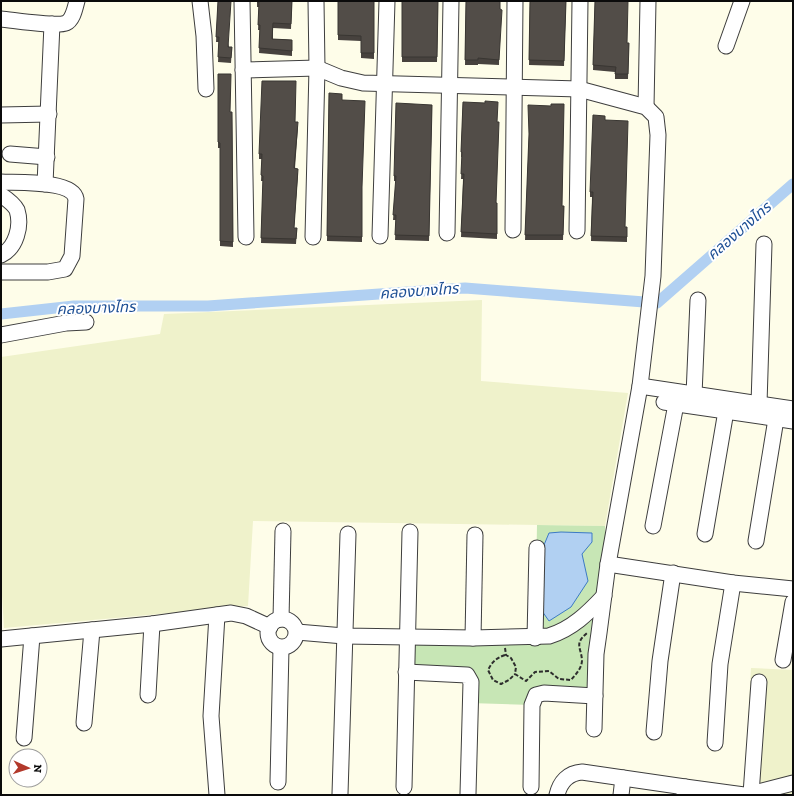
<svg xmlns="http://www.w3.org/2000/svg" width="794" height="796" font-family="'Zilla Slab','Noto Sans Thai',serif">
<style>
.farmland{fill:#eff2cb}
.green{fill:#c7e6b5}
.water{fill:#b1d0f2;stroke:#3c7ac5}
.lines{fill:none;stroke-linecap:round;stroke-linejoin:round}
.canal{stroke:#b1d0f2;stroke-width:11}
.minor-casing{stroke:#3e3e3e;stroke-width:17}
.path{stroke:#2d2d2d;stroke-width:2;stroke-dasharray:4 2;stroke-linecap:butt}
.minor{stroke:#fff;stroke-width:15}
.wall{fill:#47423e}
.building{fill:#524d48;stroke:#393632}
.labels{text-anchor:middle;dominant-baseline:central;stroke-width:4;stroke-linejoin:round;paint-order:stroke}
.water-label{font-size:15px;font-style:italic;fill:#1c4e94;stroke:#fff}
</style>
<rect width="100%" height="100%" fill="#fefde9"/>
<g class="farmland">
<polygon points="482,300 481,381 628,393 605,526 253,521 248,606 4,628 1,579 1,357 160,334 164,314"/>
<polygon points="751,668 793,670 793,795 756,795 754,758 746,758"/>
</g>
<polygon class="green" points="537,525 605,526 608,564 595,696 532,694 532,705 469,703 469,676 405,678 408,636 535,638"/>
<polygon class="water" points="561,532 592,533 592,542 582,554 588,581 571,607 549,621 542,611 544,545 549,533"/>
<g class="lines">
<polyline class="canal" points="1,314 74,306 208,306 465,288 657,303 793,184"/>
<defs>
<g id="minor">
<polyline points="200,1 204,36 206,89"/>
<polyline points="242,1 246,237"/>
<path d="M1,19C13,20 57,27 66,23C73,20 75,8 77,1"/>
<polyline points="726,46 742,1"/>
<polyline points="243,70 317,68 341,78 363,83 579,89 646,107 656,117 658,135 653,276 640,386 608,564 599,633 596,654 594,729"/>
<polyline points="646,107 648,1"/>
<polyline points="1,115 49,114"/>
<polyline points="10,154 47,157"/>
<path d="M1,182C17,183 73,180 76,199L72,256L65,269L48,272H1"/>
<polyline points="45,184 52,24"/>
<path d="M1,195C7,199 14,204 17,210C22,226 16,248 1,255"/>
<polyline points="513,230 515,1"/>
<polyline points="577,231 580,1"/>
<polyline points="447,233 451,1"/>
<polyline points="380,236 387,1"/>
<polyline points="313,237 317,68 316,1"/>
<polyline points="1,335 66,323 86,322"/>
<polyline points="640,386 793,409"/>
<polyline points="694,395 698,300"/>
<polyline points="664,402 793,421"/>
<polyline points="759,404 764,244"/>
<polyline points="653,526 676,404"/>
<polyline points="705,534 726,411"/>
<polyline points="756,541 776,419"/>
<polyline points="608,564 733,583 793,589"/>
<polyline points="217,615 211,716 217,795"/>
<polyline points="281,619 283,531"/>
<circle cx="282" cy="633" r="14"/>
<path d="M297,632L344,636L473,638L549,636C572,629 588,613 604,596"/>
<polyline points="473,638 475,535"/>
<polyline points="535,638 537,548"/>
<polyline points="1,639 152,624 231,613 246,616 270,627"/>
<polyline points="783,660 793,602"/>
<polyline points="406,672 467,675 471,682 468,794"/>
<polyline points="148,695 152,624"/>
<polyline points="84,723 92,630"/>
<polyline points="654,732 660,661 673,573"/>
<polyline points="24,738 32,636"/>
<polyline points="715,743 720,664 733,583"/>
<polyline points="278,782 281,648"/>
<polyline points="404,787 410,532"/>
<polyline points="531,787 532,705 536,695 544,693 595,696"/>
<polyline points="685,787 744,795"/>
<polyline points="340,794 348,534"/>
<polyline points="751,794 759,682"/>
<path d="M557,795C560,782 568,773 582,772L685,787L684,795"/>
<polyline points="621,795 623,778"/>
<polyline points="746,795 793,783"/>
</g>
</defs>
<use href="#minor" class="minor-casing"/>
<g class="path">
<path d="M505,648L506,655L511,658L516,667L515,674L526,681L535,672L549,671L559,679L571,680C576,674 582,668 582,660C581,647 574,644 587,633"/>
<path d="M505,655C496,658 492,662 488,670L493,680L501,684L509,680L515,674"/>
</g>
<use href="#minor" class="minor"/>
</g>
<g class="wall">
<polygon points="218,1 229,47 232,47 231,63 218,62 219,42 216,42"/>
<polygon points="257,1 292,1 291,29 273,28 273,39 292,40 292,56 259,53 260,30 258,30 259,7 257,7"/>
<polygon points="338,1 374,1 374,59 361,58 361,41 338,40"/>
<polygon points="402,1 438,1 437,62 402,62"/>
<polygon points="466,1 500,1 499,65 478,64 478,65 465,65"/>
<polygon points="530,1 566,1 564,66 529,65"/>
<polygon points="595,1 627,43 629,43 628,79 615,79 615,72 593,70"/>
<polygon points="218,74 230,112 232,112 233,247 220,246 220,148 218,148"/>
<polygon points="329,93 342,100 362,191 362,242 327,241"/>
<polygon points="463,102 497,122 496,203 497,203 497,239 461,237 463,179 461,179 462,157 461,157"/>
<polygon points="432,105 429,241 395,240 396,220 393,220 396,181 394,181 394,176"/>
<polygon points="605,120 625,227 627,227 627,242 591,241 592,197 590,197 590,192"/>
<polygon points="295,122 298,127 295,168 298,174 294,228 297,228 296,244 261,243 263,181 261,181 262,159 259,159 259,154"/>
<polygon points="529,136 562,206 564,206 563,240 525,240"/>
</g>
<g class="building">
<polygon points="218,1 231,1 228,47 232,47 231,58 218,57 219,37 216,37"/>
<polygon points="257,1 292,1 291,24 273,23 272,39 292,40 292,51 259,48 260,25 258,25 259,2 257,2"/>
<polygon points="338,1 374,1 374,53 361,53 361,36 338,35"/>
<polygon points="402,1 438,1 437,57 402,57"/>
<polygon points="466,1 500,1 500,9 502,10 499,60 478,58 478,60 465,60"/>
<polygon points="530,1 566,1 564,61 529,60"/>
<polygon points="595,1 628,1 627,43 629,43 628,74 615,74 616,67 593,65"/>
<polygon points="218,74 231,74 230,112 232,112 233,242 220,241 220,143 218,142"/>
<polygon points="262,81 296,81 295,122 298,122 294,168 298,169 294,228 297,228 296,239 261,238 263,176 261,175 262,154 259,154"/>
<polygon points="329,93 342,94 342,100 365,101 362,187 362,237 327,236"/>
<polygon points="485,101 498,102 497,122 499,122 496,203 497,203 497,234 461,232 464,174 461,174 462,152 461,152 463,102 485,103"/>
<polygon points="396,103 432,105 429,236 395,235 396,215 393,215 396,176 394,176"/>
<polygon points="551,104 564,104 562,206 564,206 563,235 525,235 529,134 528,105 551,106"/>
<polygon points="593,115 605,116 605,120 628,121 625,227 627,227 627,237 591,236 593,192 590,192"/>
</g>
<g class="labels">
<g class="water-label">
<text transform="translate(739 231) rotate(-41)">คลองบางไทร</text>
<text transform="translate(419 291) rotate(-4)">คลองบางไทร</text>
<text transform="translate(96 308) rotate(-2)">คลองบางไทร</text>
</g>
</g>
<rect width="794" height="796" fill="none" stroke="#0b0b0b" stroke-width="4"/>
<g transform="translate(28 768) rotate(93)"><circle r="19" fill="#ffffff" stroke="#9d9d9d"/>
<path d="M0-3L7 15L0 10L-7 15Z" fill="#b2392b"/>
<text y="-6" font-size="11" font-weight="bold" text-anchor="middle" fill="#0b0b0b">N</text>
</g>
</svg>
